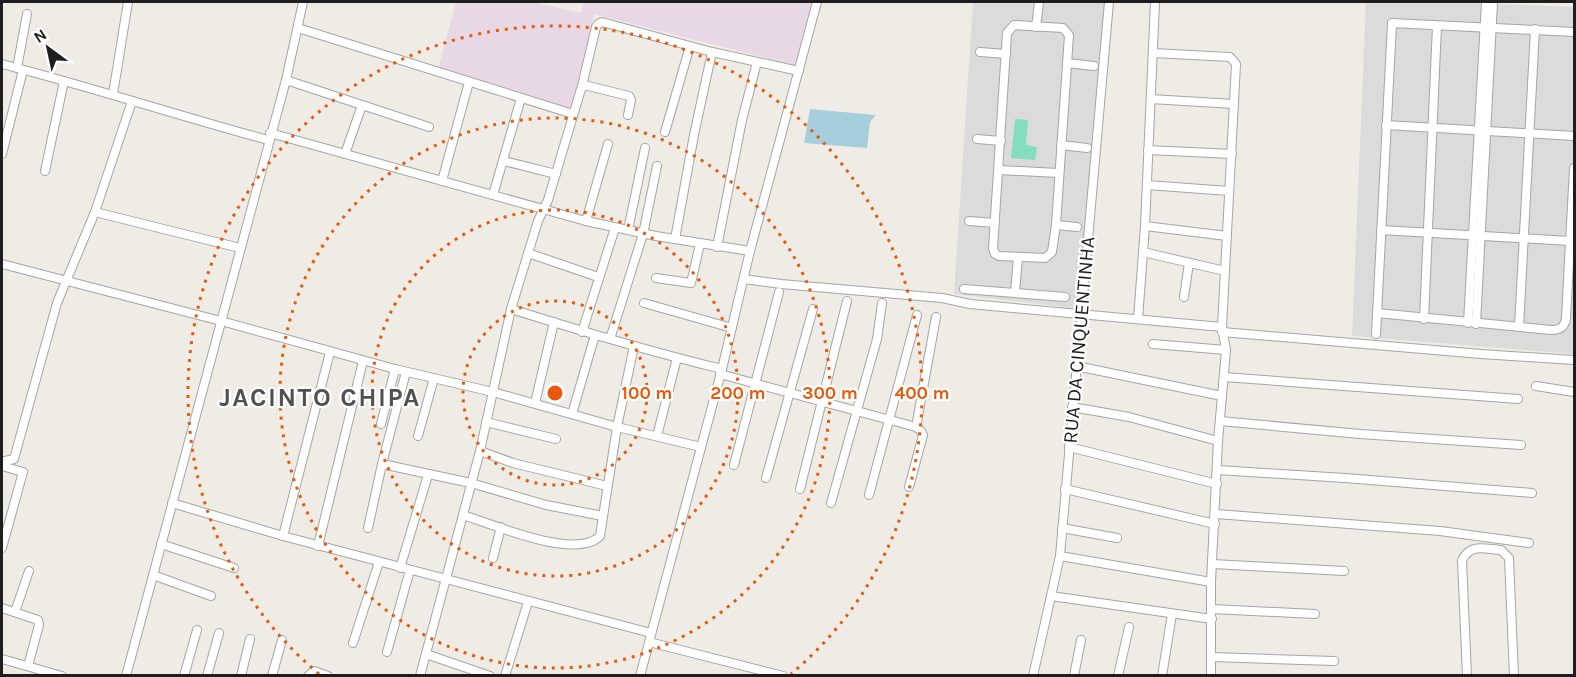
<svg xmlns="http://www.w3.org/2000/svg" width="1576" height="677" font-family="Karla,sans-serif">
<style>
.residential{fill:#dcdbdb}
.industrial{fill:#e8d7e4}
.pitch{fill:#84ddbe}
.water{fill:#a6cedc}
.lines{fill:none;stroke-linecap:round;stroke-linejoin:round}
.minor-casing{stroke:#a5a5a5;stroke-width:10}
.minor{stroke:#fff;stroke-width:8}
.ring{fill:none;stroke:#e8590c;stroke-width:3;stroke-dasharray:3 6}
.labels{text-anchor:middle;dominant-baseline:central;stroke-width:4.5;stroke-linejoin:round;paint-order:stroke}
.street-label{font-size:20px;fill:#1e1e1e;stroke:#fff}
.district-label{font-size:26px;font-weight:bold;letter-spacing:1.5px;fill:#515151;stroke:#fff}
.centre{fill:#e8590c;stroke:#fff;stroke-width:3}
.ring-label{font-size:18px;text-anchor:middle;font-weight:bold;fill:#e8590c;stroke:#fff;stroke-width:4.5;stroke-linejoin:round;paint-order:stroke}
</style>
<rect width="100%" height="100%" fill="#efece5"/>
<g class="residential">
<polygon points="973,2 1106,2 1081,309 954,294"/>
<polygon points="1366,2 1454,2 1574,7 1574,354 1352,336"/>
</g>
<polygon class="industrial" points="456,2 533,2 581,13 584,2 814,2 797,66 594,14 572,111 438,69"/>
<polygon class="pitch" points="1015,119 1028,120 1026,145 1037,147 1035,160 1011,158"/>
<polygon class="water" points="810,109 876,115 870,122 867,148 804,143"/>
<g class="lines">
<defs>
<g id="minor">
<polygon points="1014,25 1063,28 1069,35 1056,225 1052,252 1045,258 999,256 995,254 993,248 1007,33"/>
<polyline points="1036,27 1039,2"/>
<polyline points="298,28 573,114"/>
<polyline points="980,52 1006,54"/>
<polyline points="1153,53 1230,57 1236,64 1222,327 1226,350 1218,441 1211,582 1211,676"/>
<polyline points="1067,63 1094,66"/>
<path d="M2,64C91,87 179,116 268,140"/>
<polyline points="17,68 27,14"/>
<polyline points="286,80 429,127"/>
<polyline points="582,86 596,27 598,24 602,22 712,52 799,71"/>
<polyline points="113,94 128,2"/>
<polyline points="1151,99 1234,104"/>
<polyline points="1386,125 1574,136"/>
<polyline points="665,132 690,46"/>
<polyline points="270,133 586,221 656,236 750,251"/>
<polyline points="977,139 1001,141"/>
<polyline points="1061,145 1087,148"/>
<polyline points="1148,150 1232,154"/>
<polyline points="2,154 23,70"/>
<polyline points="345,154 362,105"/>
<polyline points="504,161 556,174"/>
<polyline points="999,170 1058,173"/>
<polyline points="45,171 64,81"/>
<polyline points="442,181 469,82"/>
<polyline points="1147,185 1229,191"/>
<polyline points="493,195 521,98"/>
<polyline points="95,212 240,248"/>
<polyline points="586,221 608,144"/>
<polyline points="969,221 995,223"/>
<polyline points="1056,225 1077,227"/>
<polyline points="1145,226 1227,236"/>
<polyline points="628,230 645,148"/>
<polyline points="1381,230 1570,241"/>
<polyline points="675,239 694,135 712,52"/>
<polyline points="717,247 742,120 757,62"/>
<polyline points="1143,252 1225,271"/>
<polyline points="528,253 598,277"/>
<polyline points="2,264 221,321 395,369 493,392 617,427 701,447"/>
<polyline points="656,278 691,283 700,244"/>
<polyline points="744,279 781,284 942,298 970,304 1222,327"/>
<polyline points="964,289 1065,297"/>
<polyline points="1015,292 1018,257"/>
<polyline points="1184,297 1189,263"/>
<polyline points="644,303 732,328"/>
<path d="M511,309C581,331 651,352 722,369"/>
<path d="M1377,313L1551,330C1560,330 1565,327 1566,318L1574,168"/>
<polyline points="1138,319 1145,226 1155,2"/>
<polyline points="1424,319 1437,26"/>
<polyline points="1468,323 1486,2"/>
<polyline points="1476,324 1493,2"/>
<polyline points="1519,327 1535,29"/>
<polyline points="582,332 615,228"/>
<polyline points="1222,332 1481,354 1574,360"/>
<polyline points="1376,334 1392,23 1574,32"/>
<polyline points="610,339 643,234 657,166"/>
<polyline points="1153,344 1226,350"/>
<polyline points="1076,366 1222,396"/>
<polyline points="720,374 916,427 921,431 923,435 909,487"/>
<polyline points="1224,377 1518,399"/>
<polyline points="1536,386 1574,392"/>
<polyline points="535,403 554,322"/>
<polyline points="1072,407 1129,417 1218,441"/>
<polyline points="572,414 595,335"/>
<polyline points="1220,421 1360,434 1521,445"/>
<polyline points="486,422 556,439"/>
<polyline points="381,424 395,369"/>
<polyline points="916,427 936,317"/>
<polyline points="418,436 434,378"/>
<polyline points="657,436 677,358"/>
<polyline points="1069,447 1217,484"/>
<polyline points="480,451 513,463 607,486"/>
<polyline points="2,464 5,461 14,459 57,303 95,212 132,101"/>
<polyline points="382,464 471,483 546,505 603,516"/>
<polyline points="734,465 779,292"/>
<polyline points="2,466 23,472 2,548"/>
<polyline points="1218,470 1345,478 1532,493"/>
<polyline points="766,478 813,309"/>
<polyline points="800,489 847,301"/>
<polyline points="1065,489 1215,524"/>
<polyline points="869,495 917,315"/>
<polyline points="172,503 283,536 651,633"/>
<polyline points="831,503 877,339 882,303"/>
<polyline points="1216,514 1440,531 1529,543"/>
<path d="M463,515C492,524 576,561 600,536L617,427L634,346"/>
<polyline points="368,528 382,464 406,372"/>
<polyline points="1062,528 1117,538"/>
<polyline points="283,536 330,352"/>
<polyline points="161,544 234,568"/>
<polyline points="318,546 363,361"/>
<polyline points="1060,556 1211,582"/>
<polyline points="493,558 501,527"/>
<polyline points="1213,564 1344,571"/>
<polyline points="400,568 428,475"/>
<polyline points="153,575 211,596"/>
<polyline points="1051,596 1212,619"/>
<polyline points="2,608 38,620 39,625 28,666"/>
<polyline points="1212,609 1315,614"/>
<polyline points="15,612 29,571"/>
<polyline points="649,642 783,676"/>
<polyline points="353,643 379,562"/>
<polyline points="387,652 410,570"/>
<polyline points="426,654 490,676"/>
<polyline points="1212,657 1334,661"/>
<polyline points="2,659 62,676"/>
<polyline points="126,676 286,80 303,2"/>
<polyline points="184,676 197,630"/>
<polyline points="207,676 219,633"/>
<polyline points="241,676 250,639"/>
<polyline points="272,676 282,640"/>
<polyline points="308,676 314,671 328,676"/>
<polyline points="420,676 480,451 511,309 538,221 548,200 581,89 584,85 629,96 631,100 628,115"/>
<polyline points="505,676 528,602"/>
<polyline points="640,676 722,369 750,251 817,2"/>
<polyline points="1033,676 1060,556 1109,2"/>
<polyline points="1074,676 1081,640"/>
<polyline points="1118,676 1129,627"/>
<polyline points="1162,676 1172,614"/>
<path d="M1467,676L1462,560C1471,543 1484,549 1501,550L1509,558L1514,676"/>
</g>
</defs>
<use href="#minor" class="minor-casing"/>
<use href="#minor" class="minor"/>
</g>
<g class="ring">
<circle cx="555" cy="393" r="92"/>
<circle cx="555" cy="393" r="183"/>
<circle cx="555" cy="393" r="275"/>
<path d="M319 674A367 367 0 1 1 791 674"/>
</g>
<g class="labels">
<g class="street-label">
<text transform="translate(1079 340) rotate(-85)">RUA DA CINQUENTINHA</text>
</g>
<g class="district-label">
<text x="320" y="397">JACINTO CHIPA</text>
</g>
</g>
<circle cx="555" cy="393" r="9" class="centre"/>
<g class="ring-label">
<text x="647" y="399">100 m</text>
<text x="738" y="399">200 m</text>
<text x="830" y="399">300 m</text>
<text x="922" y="399">400 m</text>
</g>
<rect width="1576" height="677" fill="none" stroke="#1e1e1e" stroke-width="6"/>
<g transform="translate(48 48) rotate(327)" stroke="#ffffff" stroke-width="4.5" paint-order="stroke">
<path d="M0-4.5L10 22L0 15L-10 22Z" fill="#1e1e1e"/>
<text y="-9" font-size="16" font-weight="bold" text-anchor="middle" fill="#1e1e1e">N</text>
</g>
</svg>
